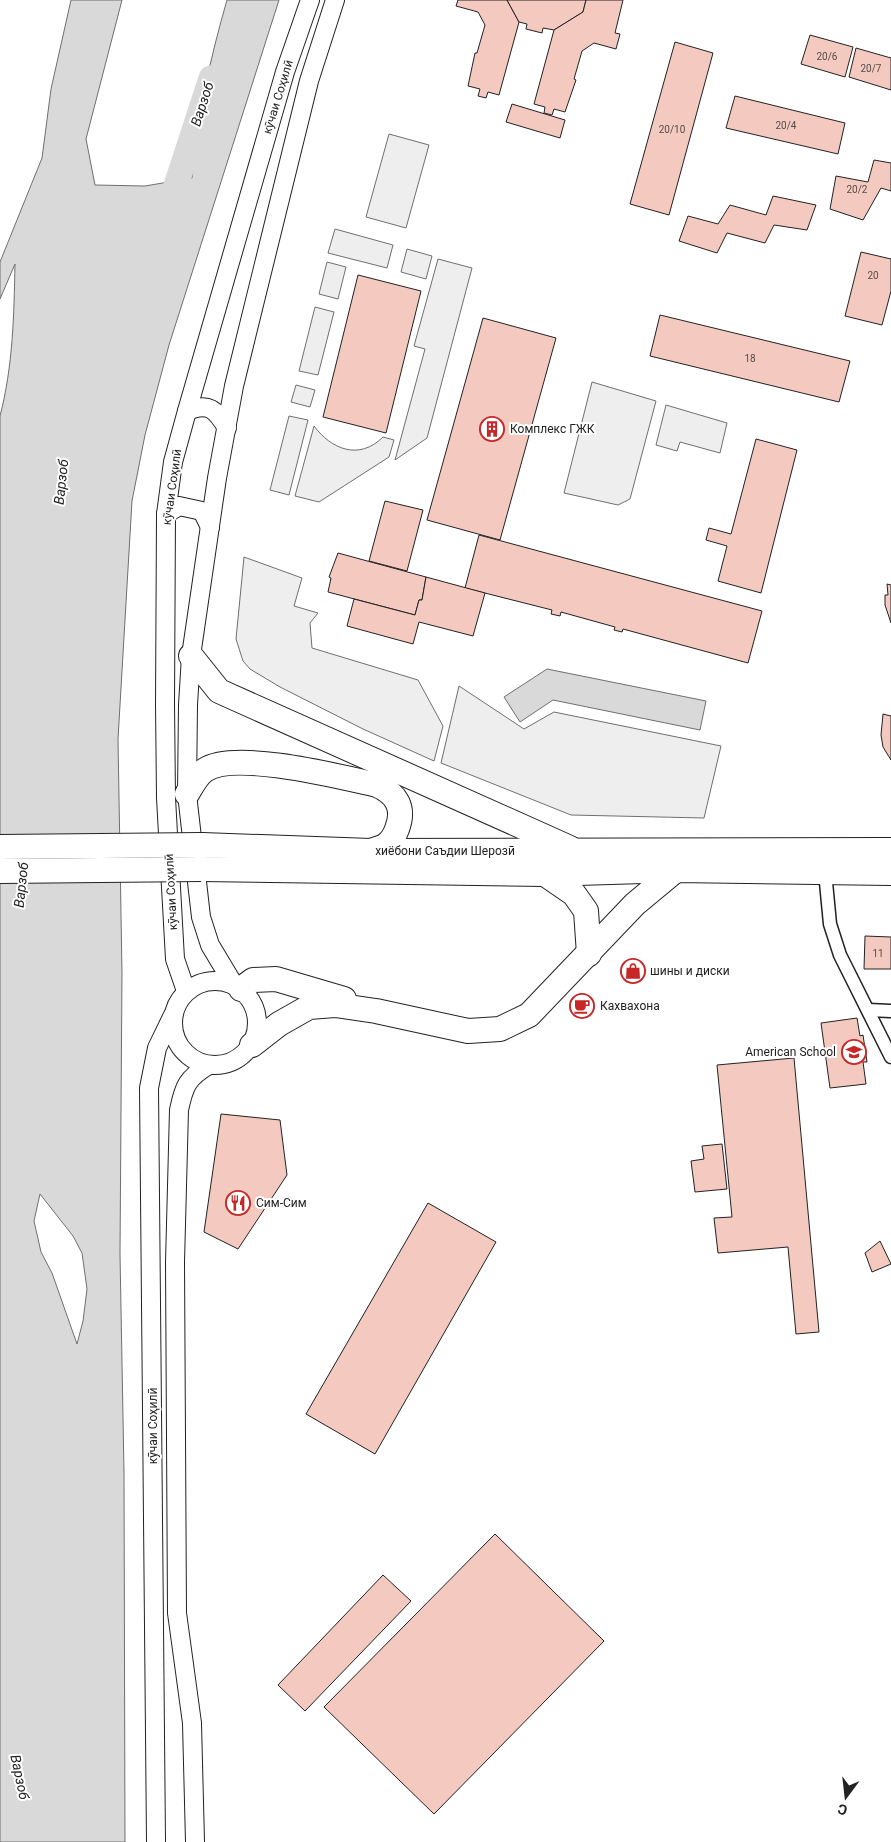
<svg xmlns="http://www.w3.org/2000/svg" width="891" height="1842" font-family="Roboto,sans-serif">
<style>
.green{fill:#eee;stroke:#6f6f6f}
.water{fill:#d9d9d9;stroke:#6f6f6f;fill-rule:evenodd}
.lines{fill:none;stroke-linecap:round;stroke-linejoin:round}
.river{stroke:#d9d9d9;stroke-width:25}
.building{fill:#f3c9c0;stroke:#222}
.street-casing{stroke:#222;stroke-width:15}
.secondary-casing{stroke:#222;stroke-width:20}
.highway-casing{stroke:#222;stroke-width:26}
.street{stroke:#fff;stroke-width:12}
.secondary{stroke:#fff;stroke-width:18}
.highway{stroke:#fff;stroke-width:24}
.highway-bridge-casing{stroke:#222;stroke-width:26;stroke-linecap:butt}
.highway-bridge{stroke:#fff;stroke-width:24}
.labels{text-anchor:middle;dominant-baseline:central;stroke-width:4;stroke-linejoin:round;paint-order:stroke}
.number-label{font-size:10px;fill:#564c4a}
.street-label{font-size:12px;fill:#222;stroke:#fff}
.poi-label{font-size:12px;fill:#222;stroke:#fff;text-anchor:start}
.water-label{font-size:14px;font-style:italic;fill:#222;stroke:#fff}
</style>
<rect width="100%" height="100%" fill="#fff"/>
<g class="green">
<polygon points="389,134 429,145 406,228 366,217"/>
<polygon points="335,229 393,245 387,268 328,253"/>
<polygon points="407,249 432,256 426,279 401,272"/>
<polygon points="438,259 472,268 427,438 395,460 425,349 414,346"/>
<polygon points="327,262 346,267 338,299 319,294"/>
<polygon points="315,307 334,312 318,375 299,371"/>
<polygon points="592,382 656,401 630,499 618,505 564,493"/>
<polygon points="296,385 315,390 310,407 291,402"/>
<polygon points="666,405 727,423 720,453 680,442 677,451 656,445"/>
<polygon points="289,416 308,420 289,495 270,490"/>
<path d="M314,426C331,449 359,461 383,437L394,440L389,457L319,502L295,496Z"/>
<polygon points="244,557 302,578 294,606 318,613 310,623 312,648 418,680 443,726 434,761 363,729 280,687 250,669 243,661 236,639"/>
<polygon points="459,686 524,729 554,712 721,746 704,818 571,815 441,763"/>
</g>
<g class="water">
<path d="M71,0H122L86,139L95,185L145,186L192,178C197,117 210,59 227,0H279L169,345L145,435L132,501L118,739L122,973L120,1254L124,1472L125,1842H0V416C13,366 14,315 15,264L0,299V262L42,158L51,89ZM40,1194L73,1236L82,1253L87,1289L83,1321L77,1344L52,1273L41,1252L34,1221Z"/>
<polygon points="547,669 706,701 700,730 553,700 520,722 504,697"/>
</g>
<g class="lines">
<polyline class="river" points="167,213 211,78"/>
</g>
<g class="building">
<polygon points="458,0 507,0 519,22 499,95 488,92 486,98 478,96 480,89 468,86 475,53 477,53 485,25 478,12 456,6"/>
<polygon points="507,0 586,0 583,12 554,30 543,28 542,33 526,29 527,24 519,22"/>
<polygon points="586,0 623,0 615,33 620,34 616,49 594,43 582,51 574,79 576,80 565,112 554,109 552,115 544,113 545,107 534,104 554,30 583,12"/>
<polygon points="810,35 853,47 845,77 801,64"/>
<polygon points="675,42 713,53 669,215 630,204"/>
<polygon points="856,48 891,58 891,90 849,77"/>
<polygon points="735,96 845,123 838,154 726,128"/>
<polygon points="512,104 565,120 560,138 506,122"/>
<polygon points="874,160 891,163 891,191 881,188 863,220 830,209 836,176 868,182"/>
<polygon points="773,196 816,205 807,230 774,225 765,243 727,233 717,253 679,241 688,216 718,224 730,205 766,215"/>
<polygon points="861,252 891,259 891,291 882,325 845,316"/>
<polygon points="358,275 421,291 386,433 323,417"/>
<polygon points="660,315 850,361 839,402 650,356"/>
<polygon points="483,318 556,338 500,540 427,520"/>
<polygon points="756,439 797,450 761,593 718,581 727,546 706,540 709,528 731,534"/>
<polygon points="385,501 423,510 407,571 369,561"/>
<polygon points="479,535 762,611 748,663 623,629 622,632 614,630 615,627 561,612 560,616 551,614 552,610 465,588"/>
<polygon points="338,553 426,577 422,600 419,600 415,615 328,592 331,578 329,577"/>
<polygon points="426,577 485,593 473,636 419,622 413,644 347,626 354,599 415,615 419,600 422,600"/>
<polygon points="887,584 891,585 891,623 885,605 885,595 888,595"/>
<polygon points="883,714 891,716 891,760 883,747 881,735"/>
<polygon points="865,936 891,937 891,969 864,969"/>
<polygon points="857,1018 860,1036 863,1035 867,1062 863,1062 866,1084 830,1088 821,1023"/>
<polygon points="794,1058 819,1332 796,1334 788,1247 718,1253 714,1218 732,1217 717,1065"/>
<polygon points="221,1114 280,1120 287,1175 238,1249 204,1232"/>
<polygon points="722,1144 727,1189 695,1192 691,1161 704,1159 702,1146"/>
<polygon points="428,1203 496,1242 375,1454 306,1414"/>
<polygon points="880,1241 891,1264 872,1272 865,1253"/>
<polygon points="495,1534 604,1641 434,1814 324,1707"/>
<polygon points="383,1575 411,1601 305,1711 278,1685"/>
</g>
<g class="lines">
<defs>
<g id="street">
<polyline points="825,872 830,924 840,955 891,1057"/>
<polyline points="868,1010 891,1011"/>
</g>
<g id="secondary">
<path d="M187,411C209,402 215,409 227,428"/>
<polyline points="166,514 179,506 202,511 210,527"/>
<circle cx="215" cy="1023" r="42"/>
<polyline points="234,985 210,945 201,917 187,794 188,705 191,656 217,478 234,386 309,81 335,0"/>
<polyline points="186,991 175,959 166,798 165,703 166,514 173,462 187,411 285,72 310,0"/>
<polyline points="156,1842 149,1088 157,1048 173,1015"/>
<path d="M195,1842L192,1723L177,1613L175,1262L179,1110C184,1086 187,1078 209,1065"/>
</g>
<g id="highway">
<polyline points="191,656 219,691 570,848"/>
<path d="M187,794C192,786 197,775 205,770C235,750 341,777 377,785C397,794 405,808 397,829C395,835 391,841 386,845C382,848 375,849 371,851"/>
<polyline points="202,845 371,851 891,850"/>
<polyline points="201,869 545,874 676,870 891,873"/>
<polyline points="545,874 574,894 586,911 589,954"/>
<polyline points="241,989 253,980 276,979 344,999"/>
<polyline points="252,1045 279,1024 309,1007 335,1005 376,1011 468,1031 500,1029 529,1015 635,904 676,870"/>
</g>
</defs>
<use href="#street" class="street-casing"/>
<use href="#secondary" class="secondary-casing"/>
<use href="#highway" class="highway-casing"/>
<use href="#street" class="street"/>
<use href="#secondary" class="secondary"/>
<use href="#highway" class="highway"/>
<defs>
<g id="highway-bridge">
<polyline points="0,847 202,845"/>
<polyline points="0,871 201,869"/>
</g>
</defs>
<use href="#highway-bridge" class="highway-bridge-casing"/>
<use href="#highway-bridge" class="highway-bridge"/>
</g>
<defs>
<symbol id="building-ring" viewBox="-11 -11 22 22"><circle r="9.5" fill="#fff" stroke="#c62828" stroke-width="1.5"/><path d="M-4-6H4V6H1V3H-1V6H-4ZM-2.5-4.3h1.7v1.8h-1.7ZM.8-4.3h1.7v1.8H.8ZM-2.5-1h1.7V.8h-1.7ZM.8-1h1.7V.8H.8Z" fill="#c62828"/></symbol>
<symbol id="shop-ring" viewBox="-11 -11 22 22"><circle r="9.5" fill="#fff" stroke="#c62828" stroke-width="1.5"/><path d="M-5-2.5h2.3a2.7 3.5 0 0 1 5.4 0H5L5.5 6h-11ZM-1.5-2.5h3a1.5 2.3 0 0 0-3 0Z" fill="#c62828"/></symbol>
<symbol id="cafe-ring" viewBox="-11 -11 22 22"><circle r="9.5" fill="#fff" stroke="#c62828" stroke-width="1.5"/><path d="M-5.5-4.5H6V0H3Q3 3.5 0 3.5H-2.5Q-5.5 3.5-5.5 0ZM3-3.2v2h1.7v-2ZM-6 4.5H4V6H-6Z" fill="#c62828"/></symbol>
<symbol id="school-ring" viewBox="-11 -11 22 22"><circle r="9.5" fill="#fff" stroke="#c62828" stroke-width="1.5"/><path d="M0-5L7-2L0 1L-7-2ZM-4 1L0 2.5L4 1V4Q0 6-4 4Z" fill="#c62828"/></symbol>
<symbol id="restaurant-ring" viewBox="-11 -11 22 22"><circle r="9.5" fill="#fff" stroke="#c62828" stroke-width="1.5"/><path d="M-5-6h1v4h1v-4h1v4h1v-4h1v5L-1.5 .5V6h-2V.5L-5-1ZM5-6V6H3V1.5H1.5Q1.5-4 5-6Z" fill="#c62828"/></symbol>
</defs>
<g fill-rule="evenodd">
<use href="#building-ring" x="478" y="415" width="28" height="28"/>
<use href="#shop-ring" x="619" y="957" width="28" height="28"/>
<use href="#cafe-ring" x="568" y="992" width="28" height="28"/>
<use href="#school-ring" x="840" y="1038" width="28" height="28"/>
<use href="#restaurant-ring" x="224" y="1189" width="28" height="28"/>
</g>
<g class="labels">
<g class="number-label">
<text x="827" y="56">20/6</text>
<text x="871" y="68">20/7</text>
<text x="786" y="125">20/4</text>
<text x="672" y="129">20/10</text>
<text x="857" y="189">20/2</text>
<text x="873" y="275">20</text>
<text x="750" y="358">18</text>
<text x="878" y="953">11</text>
</g>
<g class="street-label">
<text transform="translate(278 97) rotate(-73)">кӯчаи Соҳилӣ</text>
<text transform="translate(172 487) rotate(-82)">кӯчаи Соҳилӣ</text>
<text x="445" y="851">хиёбони Саъдии Шерозӣ</text>
<text transform="translate(171 892) rotate(-93)">кӯчаи Соҳилӣ</text>
<text transform="translate(153 1426) rotate(-90)">кӯчаи Соҳилӣ</text>
</g>
<g class="poi-label">
<text x="510" y="429">Комплекс ГЖК</text>
<text x="650" y="971">шины и диски</text>
<text x="600" y="1006">Кахвахона</text>
<text x="836" y="1052" text-anchor="end">American School</text>
<text x="256" y="1203">Сим-Сим</text>
</g>
<g class="water-label">
<text transform="translate(202 104) rotate(-72)">Варзоб</text>
<text transform="translate(61 482) rotate(-84)">Варзоб</text>
<text transform="translate(21 885) rotate(-84)">Варзоб</text>
<text transform="translate(20 1777) rotate(78)">Варзоб</text>
</g>
</g>
<g transform="translate(846 1797) rotate(195)" stroke="#ffffff" stroke-width="4" paint-order="stroke">
<path d="M0-4L9 19L0 12L-9 19Z" fill="#222222"/>
<text y="-8" font-size="14" font-weight="bold" text-anchor="middle" fill="#222222">С</text>
</g>
</svg>
